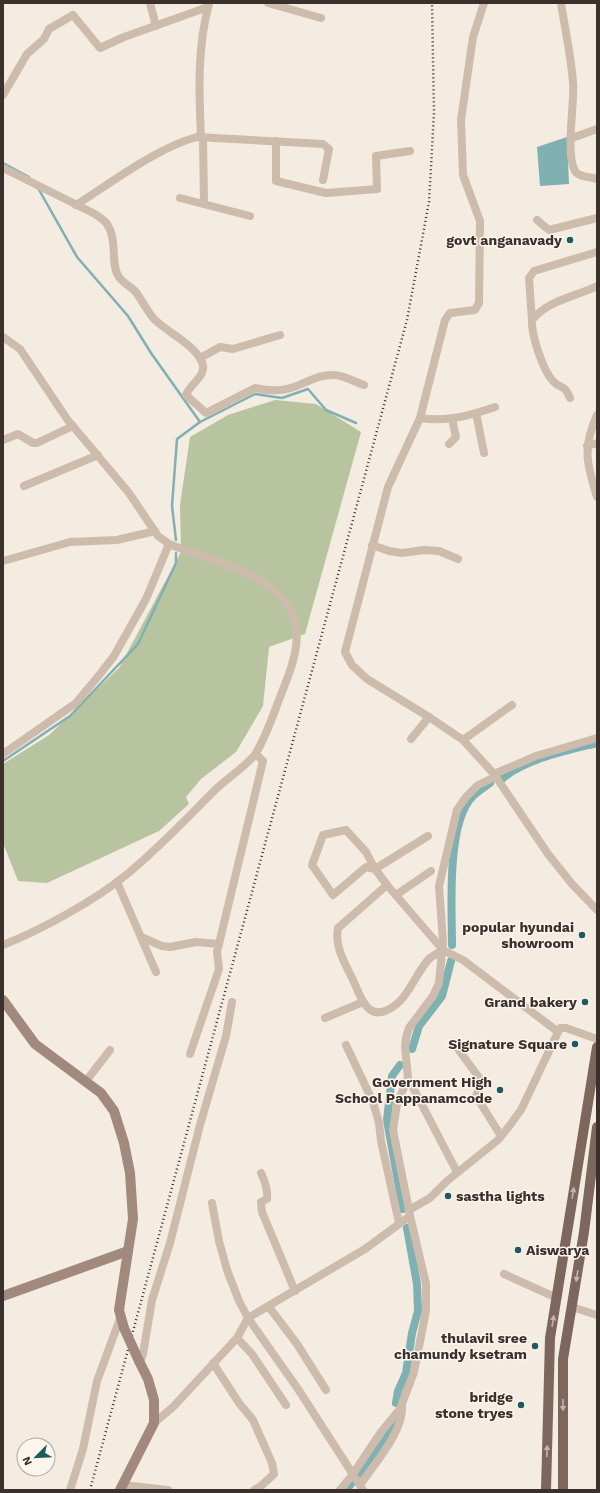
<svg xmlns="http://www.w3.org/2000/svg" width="600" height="1493" font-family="'Work Sans',sans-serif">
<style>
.green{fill:#b8c4a0}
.water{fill:#7fb0b2}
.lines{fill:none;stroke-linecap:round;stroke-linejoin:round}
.stream{stroke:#7fb0b2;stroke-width:2.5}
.canal{stroke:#7fb0b2;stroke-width:8}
.street{stroke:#cdbbac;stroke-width:8}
.secondary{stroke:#a18a7d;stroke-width:10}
.primary{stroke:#7d675c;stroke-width:10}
.rail{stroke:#3b302b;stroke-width:2.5;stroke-dasharray:1 3;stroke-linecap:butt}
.secondary-bridge{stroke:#a18a7d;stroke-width:10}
.oneway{fill:#c2b5ac}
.poi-dot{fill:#1f5a5e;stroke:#fbf5ee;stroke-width:1.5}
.labels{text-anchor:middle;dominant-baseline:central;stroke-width:3;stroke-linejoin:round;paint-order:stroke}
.poi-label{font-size:14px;font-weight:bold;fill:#3b302b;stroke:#fbf5ee;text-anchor:end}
</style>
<rect width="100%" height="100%" fill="#f4ebe1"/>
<polygon class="green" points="275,400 316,404 361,432 305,634 269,647 263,706 236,752 201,779 186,797 189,804 159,831 47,883 18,881 3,843 3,764 49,735 119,668 181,552 180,505 190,437 228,415"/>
<polygon class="water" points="567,137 569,184 540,186 537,147"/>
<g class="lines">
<g class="stream">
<polyline points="3,163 29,177"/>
<polyline points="38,188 77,257 128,316 151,353 200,422"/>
<polyline points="176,540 172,506 177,439 200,422 255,394 282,398 308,389 326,410 356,423"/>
<polyline points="3,761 70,716 138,644 176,563 176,553"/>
</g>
<g class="canal">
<path d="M502,779C524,759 569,750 597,743"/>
<path d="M452,945C452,909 446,823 473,796C478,791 485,787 490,783"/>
<polyline points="412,1049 419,1026 442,996 451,961"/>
<polyline points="400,1065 392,1076 387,1120 403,1209"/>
<polyline points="396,1403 398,1391 406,1373 412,1333 418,1311 417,1284 407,1228"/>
<polyline points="361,1475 386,1439 397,1419"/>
<polyline points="346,1490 351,1484"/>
</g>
<g class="street">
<polyline points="150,3 156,26"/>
<polyline points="268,3 321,18"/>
<polyline points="484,3 473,37 461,120 463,175 480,221 479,303 475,310 450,313 445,320 420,418 388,487 345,652 352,665 367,679 429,717 463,740 494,774 548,854 572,884 597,910"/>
<path d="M561,3C565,29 571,56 573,82C575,103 565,153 575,171C578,177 591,177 597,179"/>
<polyline points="3,95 27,54 44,39 49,29 73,15 100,48 124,37 208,7"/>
<path d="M201,138C199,93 197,47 209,4"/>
<polyline points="203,138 204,203"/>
<polyline points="572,138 597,129"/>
<polyline points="276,141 276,181 326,193 377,189 376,156 410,151"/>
<path d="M3,168L95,214C99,217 104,220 107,224C118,240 110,265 119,277C123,283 130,286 135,291C142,300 147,311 154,319C167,332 195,345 202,362C208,376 190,383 186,395L206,413L255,388C268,391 280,392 294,387C308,382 319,374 335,375C345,376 355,382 364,385"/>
<polyline points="180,198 250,216"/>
<path d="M76,205C111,183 158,147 197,137L323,144L329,149L323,180"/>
<polyline points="537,220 549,230 597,218"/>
<polyline points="532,320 529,278 534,271 597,252"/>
<path d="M3,337L20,349L67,419L129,493L158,536L169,544C205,559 262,570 286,603C305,629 295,660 284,687C275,709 268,733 256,753C250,763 225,780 215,790C186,819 158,849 126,875C94,901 41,930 3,945"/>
<polyline points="200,358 220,347 233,349 280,335"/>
<path d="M570,398C563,382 562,391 553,381C543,371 531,334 532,320C548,300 575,297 597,286"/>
<polyline points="476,413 484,453"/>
<path d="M597,415C582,448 587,465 597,497"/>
<path d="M420,418C447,422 469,416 495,407"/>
<polyline points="3,440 18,434 33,443 37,443 73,426"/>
<polyline points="449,444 456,437 452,419"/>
<polyline points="587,446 597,443"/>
<polyline points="24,486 98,455"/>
<polyline points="372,545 389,551 402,553 424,550 439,551 458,559"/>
<polyline points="3,561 70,542 117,540 155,531"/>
<polyline points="411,739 429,717"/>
<polyline points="463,740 512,705"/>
<polyline points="3,754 76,703 100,674 114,656 146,599 169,544"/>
<polyline points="494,774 536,756 597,738"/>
<polyline points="428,836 375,869 366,867 333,895 312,865 323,835 346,830 366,852 375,869 387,885 443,950 463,960 557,1031"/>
<polyline points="117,882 156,972"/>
<path d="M387,885L338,928C334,947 346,965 354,982C360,996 367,1018 385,1011C408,1002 413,977 428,960C431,956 439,953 443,950"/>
<polyline points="396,895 431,871"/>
<polyline points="141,937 162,946 170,947 196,942 219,944"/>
<polyline points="325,1018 363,1002"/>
<polyline points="346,1045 373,1102 379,1123 381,1141 399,1223"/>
<polyline points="458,1049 480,1079 481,1084 476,1096 501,1136"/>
<polyline points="190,1054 219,969 217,952 263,761 256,754"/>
<polyline points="408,1078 457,1172"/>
<polyline points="86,1081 110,1050"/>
<path d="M261,1173C265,1181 268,1189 267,1199L261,1202L262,1212L295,1291"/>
<polyline points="212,1203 219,1241 227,1270 239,1301 248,1318 298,1389 363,1490"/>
<polyline points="409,1210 393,1130 397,1104 408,1078 405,1047 406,1038 409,1028 433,996 439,983 443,942 439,886 457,810 466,797 478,785 495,777"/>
<polyline points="504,1274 557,1298"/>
<polyline points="269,1307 297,1344 326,1390"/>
<polyline points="572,1307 597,1315"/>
<polyline points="237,1338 252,1354 286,1405"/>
<polyline points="140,1362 143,1354 152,1300 170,1243 200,1125 226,1036 232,1002"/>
<polyline points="213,1363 239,1403 253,1420 272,1463 274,1474 261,1486 254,1490"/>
<polyline points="154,1423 173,1407 237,1338 248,1318 365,1249 410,1216 409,1210 430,1198 447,1181 498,1140 510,1125 521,1110 560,1028 566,1028 597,1039"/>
<polyline points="123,1485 168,1490"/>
<path d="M360,1485C374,1464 404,1431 402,1406"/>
<polyline points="70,1490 83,1449 97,1381 121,1316"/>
<polyline points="340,1490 353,1474 381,1432 400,1409 414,1372 426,1311 426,1284 410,1216"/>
</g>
<g class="secondary">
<polyline points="3,1000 35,1044 101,1093 114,1111 124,1143 130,1173 133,1219 119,1310 124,1328"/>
<polyline points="3,1296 128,1251"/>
<polyline points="120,1490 154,1423 154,1400 148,1379 139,1361"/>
</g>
<g class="primary">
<polyline points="546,1490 550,1338 597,1047"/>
<polyline points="563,1490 563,1359 584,1232 597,1127"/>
</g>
<polyline class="rail" points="90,1490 407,320 429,202 434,113 432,3"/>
<polyline class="secondary-bridge" points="124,1328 139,1361"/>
</g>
<defs><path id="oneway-solid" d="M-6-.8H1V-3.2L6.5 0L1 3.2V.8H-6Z"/></defs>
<g class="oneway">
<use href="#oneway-solid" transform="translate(573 1193) rotate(-81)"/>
<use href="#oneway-solid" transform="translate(577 1276) rotate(99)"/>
<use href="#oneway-solid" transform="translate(553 1321) rotate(-81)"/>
<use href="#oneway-solid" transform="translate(563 1405) rotate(90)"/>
<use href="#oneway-solid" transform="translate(547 1451) rotate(-88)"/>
</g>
<g class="poi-dot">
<circle cx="570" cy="240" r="4"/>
<circle cx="582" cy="935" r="4"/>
<circle cx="585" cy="1002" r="4"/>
<circle cx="575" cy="1044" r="4"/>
<circle cx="500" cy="1090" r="4"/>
<circle cx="448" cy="1196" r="4"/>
<circle cx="518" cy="1250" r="4"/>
<circle cx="535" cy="1346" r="4"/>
<circle cx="521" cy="1405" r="4"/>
</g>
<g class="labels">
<g class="poi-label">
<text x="562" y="240">govt anganavady</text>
<text x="574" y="927">popular hyundai<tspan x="574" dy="16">showroom</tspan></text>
<text x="577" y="1002">Grand bakery</text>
<text x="567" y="1044">Signature Square</text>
<text x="492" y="1082">Government High<tspan x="492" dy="16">School Pappanamcode</tspan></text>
<text x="456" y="1196" text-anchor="start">sastha lights</text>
<text x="526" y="1250" text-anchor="start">Aiswarya</text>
<text x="527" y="1338">thulavil sree<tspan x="527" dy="16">chamundy ksetram</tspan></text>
<text x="513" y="1397">bridge<tspan x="513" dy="16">stone tryes</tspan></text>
</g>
</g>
<rect width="600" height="1493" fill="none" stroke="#3b302b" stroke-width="8"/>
<g transform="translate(36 1457) rotate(246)"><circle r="19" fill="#fbf5ee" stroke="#aea6a0"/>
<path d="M0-3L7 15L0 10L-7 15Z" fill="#1f5a5e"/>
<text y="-6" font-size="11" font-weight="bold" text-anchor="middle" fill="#3b302b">N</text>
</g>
</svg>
